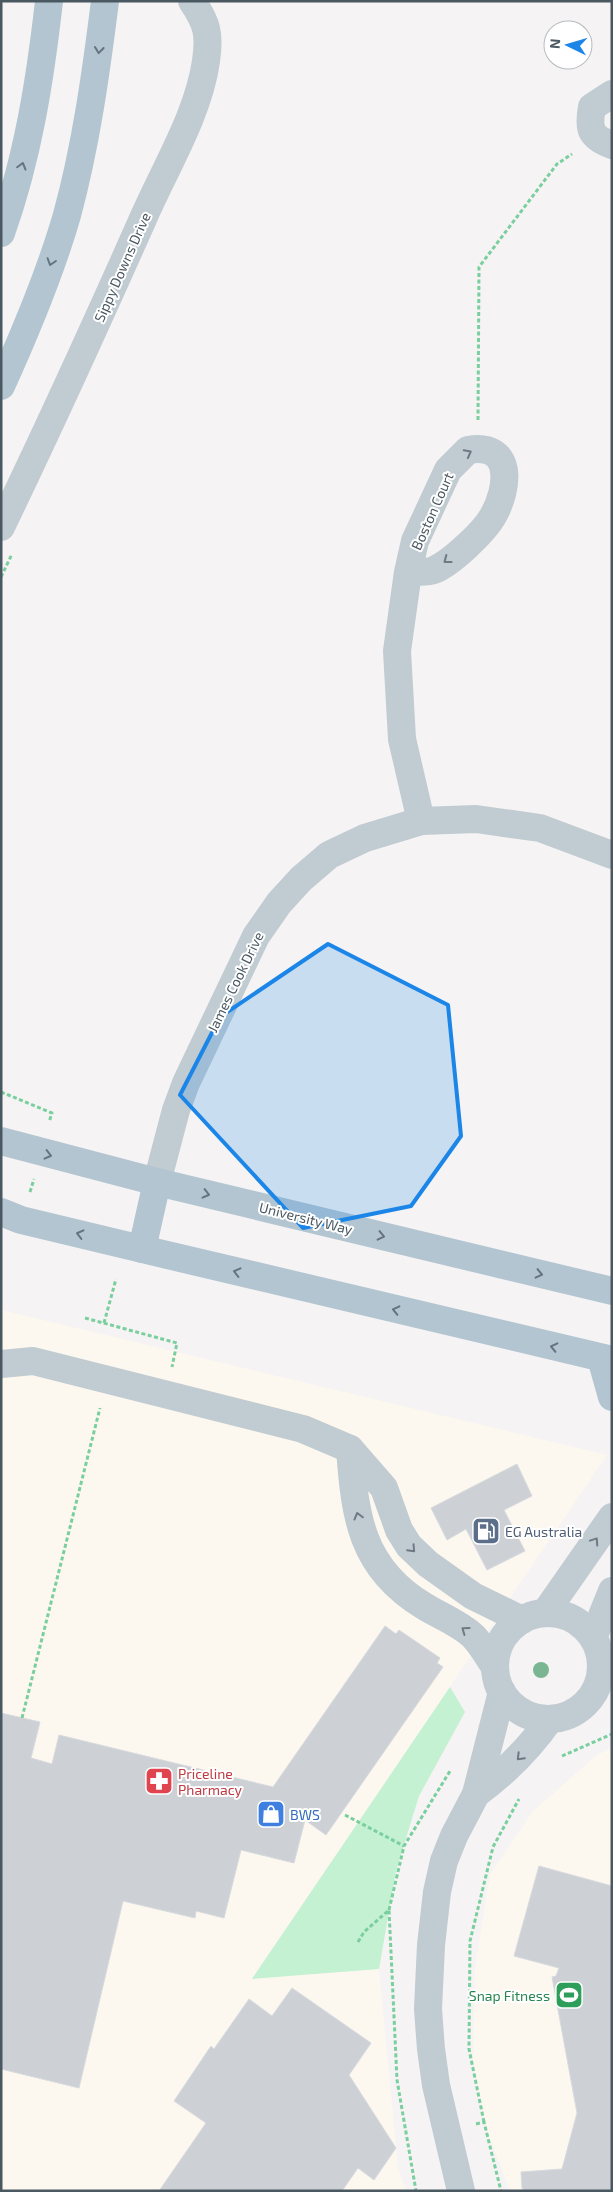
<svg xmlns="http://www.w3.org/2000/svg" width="613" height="2192" font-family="'Exo 2',sans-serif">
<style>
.commercial{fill:#fdf8ef}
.green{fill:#c3f1d1}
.building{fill:#cdd0d5;stroke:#d7dade}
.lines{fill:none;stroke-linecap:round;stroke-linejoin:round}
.path{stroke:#7acf9e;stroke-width:3;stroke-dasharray:4 2.5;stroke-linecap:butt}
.minor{stroke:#c1cbd2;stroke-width:28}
.major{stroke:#b3c5d1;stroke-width:28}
.tree{fill:#7bb693}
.oneway{stroke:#64737d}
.oneway2{stroke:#6e7a83}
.marked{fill:#1b86e7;fill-opacity:0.2;stroke:#1b86e7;stroke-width:4;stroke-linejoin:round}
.labels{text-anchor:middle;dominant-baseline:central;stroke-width:4;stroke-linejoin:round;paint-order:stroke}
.street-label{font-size:14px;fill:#4a5861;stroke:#fff}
.service-label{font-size:14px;fill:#4e5e75;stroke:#fff;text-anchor:start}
.health-label{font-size:14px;fill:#be3a42;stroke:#fff;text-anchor:start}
.shop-label{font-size:14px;fill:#366cbe;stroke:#fff;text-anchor:start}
.leisure-label{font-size:14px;fill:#27864d;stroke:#fff;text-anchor:end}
</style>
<rect width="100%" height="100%" fill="#f5f3f3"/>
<g class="commercial">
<polygon points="1,1310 607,1455 252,1978 379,1969 398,2168 406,2191 1,2191"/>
<polygon points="612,1747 612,2191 510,2191 487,2130 473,2061 475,1967 490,1875 533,1811 596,1756"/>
</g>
<polygon class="green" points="450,1687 465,1712 419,1796 396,1871 379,1969 252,1979"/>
<g class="building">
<polygon points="517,1464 532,1496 504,1510 525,1551 487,1570 466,1529 447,1540 431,1508"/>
<polygon points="385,1626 396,1634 399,1630 440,1658 437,1663 443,1667 326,1835 305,1820 294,1863 241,1850 224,1918 196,1911 195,1918 123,1901 79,2088 1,2069 1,1713 40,1722 31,1758 52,1764 59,1735 273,1787"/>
<polygon points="539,1866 612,1886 612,2191 524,2191 522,2188 521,2172 562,2169 577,2113 552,1977 556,1976 559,1968 514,1956"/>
<polygon points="292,1988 371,2043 349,2075 396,2148 374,2180 358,2168 342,2191 159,2191 206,2123 174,2101 211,2046 214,2049 249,1999 272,2016"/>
</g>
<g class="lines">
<g class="path">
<polyline points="478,420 479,267 557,164 572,154"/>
<polyline points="1,577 12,554"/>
<polyline points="1,1092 52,1113 49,1122"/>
<polyline points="30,1192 34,1179"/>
<polyline points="85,1318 177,1343 172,1367"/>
<polyline points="104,1323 116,1279"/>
<polyline points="22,1718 100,1408"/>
<polyline points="562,1756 612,1734"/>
<polyline points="345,1815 404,1846"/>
<polyline points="389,1910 404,1846 450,1771"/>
<polyline points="358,1942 364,1932 389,1910 397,2080 416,2191"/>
<polyline points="484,2122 469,2049 470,1941 493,1847 519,1799"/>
<polyline points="476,2124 484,2122 501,2191"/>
</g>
<g class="minor">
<path d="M612,94L592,107C588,129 590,137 612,145"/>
<path d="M1,527C51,423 99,318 146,212C167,165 199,112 206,61C210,34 207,23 192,1"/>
<path d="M408,572C415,571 427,573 434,570C451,563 484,532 493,516C509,488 514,442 468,450L448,470L415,541L408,572L397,651L402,739L421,821"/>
<polyline points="157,1182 176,1110 186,1083 256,936 279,903 301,879 329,855 365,838 421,821 476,819 540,828 612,855"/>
<polyline points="1,1364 33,1361 303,1429 350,1449 384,1488 399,1530 409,1546 428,1564 473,1596 522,1620"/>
<path d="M350,1449C355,1517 361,1568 424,1606C440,1616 459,1623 473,1636C482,1645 488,1657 495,1667"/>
<polyline points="545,1613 612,1517"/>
<circle cx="548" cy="1666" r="53"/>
<polyline points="593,1638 612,1591"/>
<path d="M476,1794C506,1772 529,1749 550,1719"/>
<polyline points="461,2191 436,2085 431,2049 428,2009 431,1945 437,1892 444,1861 454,1836 476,1794 502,1692"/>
</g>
<g class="major">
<path d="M1,233C28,157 40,81 49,1"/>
<path d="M1,386C26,331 50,274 67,215C86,145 96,73 105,1"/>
<polyline points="1,1141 157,1182 612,1291"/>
<polyline points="1,1212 21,1220 142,1249 612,1360"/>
<polyline points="142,1249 157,1182"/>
<polyline points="601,1358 612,1397"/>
</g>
</g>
<circle class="tree" cx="541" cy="1670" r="8"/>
<defs><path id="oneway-chevron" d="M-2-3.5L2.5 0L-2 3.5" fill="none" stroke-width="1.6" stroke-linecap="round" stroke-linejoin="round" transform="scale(1.25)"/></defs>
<g class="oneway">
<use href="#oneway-chevron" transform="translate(99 50) rotate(97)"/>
<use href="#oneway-chevron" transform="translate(22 166) rotate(-74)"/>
<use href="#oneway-chevron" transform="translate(51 262) rotate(108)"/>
<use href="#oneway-chevron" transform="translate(48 1155) rotate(14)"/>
<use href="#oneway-chevron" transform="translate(206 1194) rotate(14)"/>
<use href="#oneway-chevron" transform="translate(80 1234) rotate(-166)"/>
<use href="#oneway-chevron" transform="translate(381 1236) rotate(13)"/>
<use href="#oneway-chevron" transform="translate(237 1272) rotate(-166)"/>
<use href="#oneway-chevron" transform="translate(539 1274) rotate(13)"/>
<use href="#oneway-chevron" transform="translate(396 1310) rotate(-167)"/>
<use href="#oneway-chevron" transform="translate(554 1347) rotate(-167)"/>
</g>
<g class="oneway2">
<use href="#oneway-chevron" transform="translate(468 453) rotate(-28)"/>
<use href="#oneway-chevron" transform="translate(447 560) rotate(143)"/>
<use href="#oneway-chevron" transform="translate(358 1516) rotate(-105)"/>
<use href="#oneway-chevron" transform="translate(595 1541) rotate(-56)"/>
<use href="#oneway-chevron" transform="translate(412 1549) rotate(47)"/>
<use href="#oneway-chevron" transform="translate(465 1630) rotate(-144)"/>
<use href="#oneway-chevron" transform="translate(520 1757) rotate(135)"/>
</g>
<path class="marked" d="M328,944L448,1005L461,1136L411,1206L303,1228L180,1095L220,1017Z"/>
<defs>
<symbol id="fuel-square" viewBox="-11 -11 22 22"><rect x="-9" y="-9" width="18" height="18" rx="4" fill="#5c6f8a" stroke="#fff"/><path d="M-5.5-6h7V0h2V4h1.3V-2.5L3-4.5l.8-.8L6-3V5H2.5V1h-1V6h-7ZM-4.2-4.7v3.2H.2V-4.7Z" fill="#fff"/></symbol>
<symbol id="pharmacy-square" viewBox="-11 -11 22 22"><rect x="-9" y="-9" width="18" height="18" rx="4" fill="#e0444e" stroke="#fff"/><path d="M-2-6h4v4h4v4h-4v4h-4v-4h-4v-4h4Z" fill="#fff"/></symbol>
<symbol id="shop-square" viewBox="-11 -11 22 22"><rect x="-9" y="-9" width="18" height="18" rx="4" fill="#3f7fe0" stroke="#fff"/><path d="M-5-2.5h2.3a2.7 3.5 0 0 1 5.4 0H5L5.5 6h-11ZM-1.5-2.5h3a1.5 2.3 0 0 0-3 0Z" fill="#fff"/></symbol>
<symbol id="stadium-square" viewBox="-11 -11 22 22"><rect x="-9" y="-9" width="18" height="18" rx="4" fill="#2e9e5b" stroke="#fff"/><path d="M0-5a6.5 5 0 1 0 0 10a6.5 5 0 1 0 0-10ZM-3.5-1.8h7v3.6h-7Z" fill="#fff"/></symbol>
</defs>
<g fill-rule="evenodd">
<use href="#fuel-square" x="470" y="1515" width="32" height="32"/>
<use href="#pharmacy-square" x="143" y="1765" width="32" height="32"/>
<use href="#shop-square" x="255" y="1798" width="32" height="32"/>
<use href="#stadium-square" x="553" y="1979" width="32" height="32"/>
</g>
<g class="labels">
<g class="street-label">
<text transform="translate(122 267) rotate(-66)">Sippy Downs Drive</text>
<text transform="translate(432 511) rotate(-66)">Boston Court</text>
<text transform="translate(235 982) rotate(-64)">James Cook Drive</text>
<text transform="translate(306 1218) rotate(14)">University Way</text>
</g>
<g class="service-label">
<text x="505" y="1531">EG Australia</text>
</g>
<g class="health-label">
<text x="178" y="1773">Priceline<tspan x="178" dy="16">Pharmacy</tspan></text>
</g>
<g class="shop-label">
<text x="290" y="1814">BWS</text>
</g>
<g class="leisure-label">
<text x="550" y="1995">Snap Fitness</text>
</g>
</g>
<rect width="613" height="2192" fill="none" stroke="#4a5861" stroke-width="5"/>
<g transform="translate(568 45) rotate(275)"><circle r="24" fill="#ffffff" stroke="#b7bcc0"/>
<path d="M0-4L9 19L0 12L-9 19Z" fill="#1b86e7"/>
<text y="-8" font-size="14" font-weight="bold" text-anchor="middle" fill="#4a5861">N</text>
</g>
</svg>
